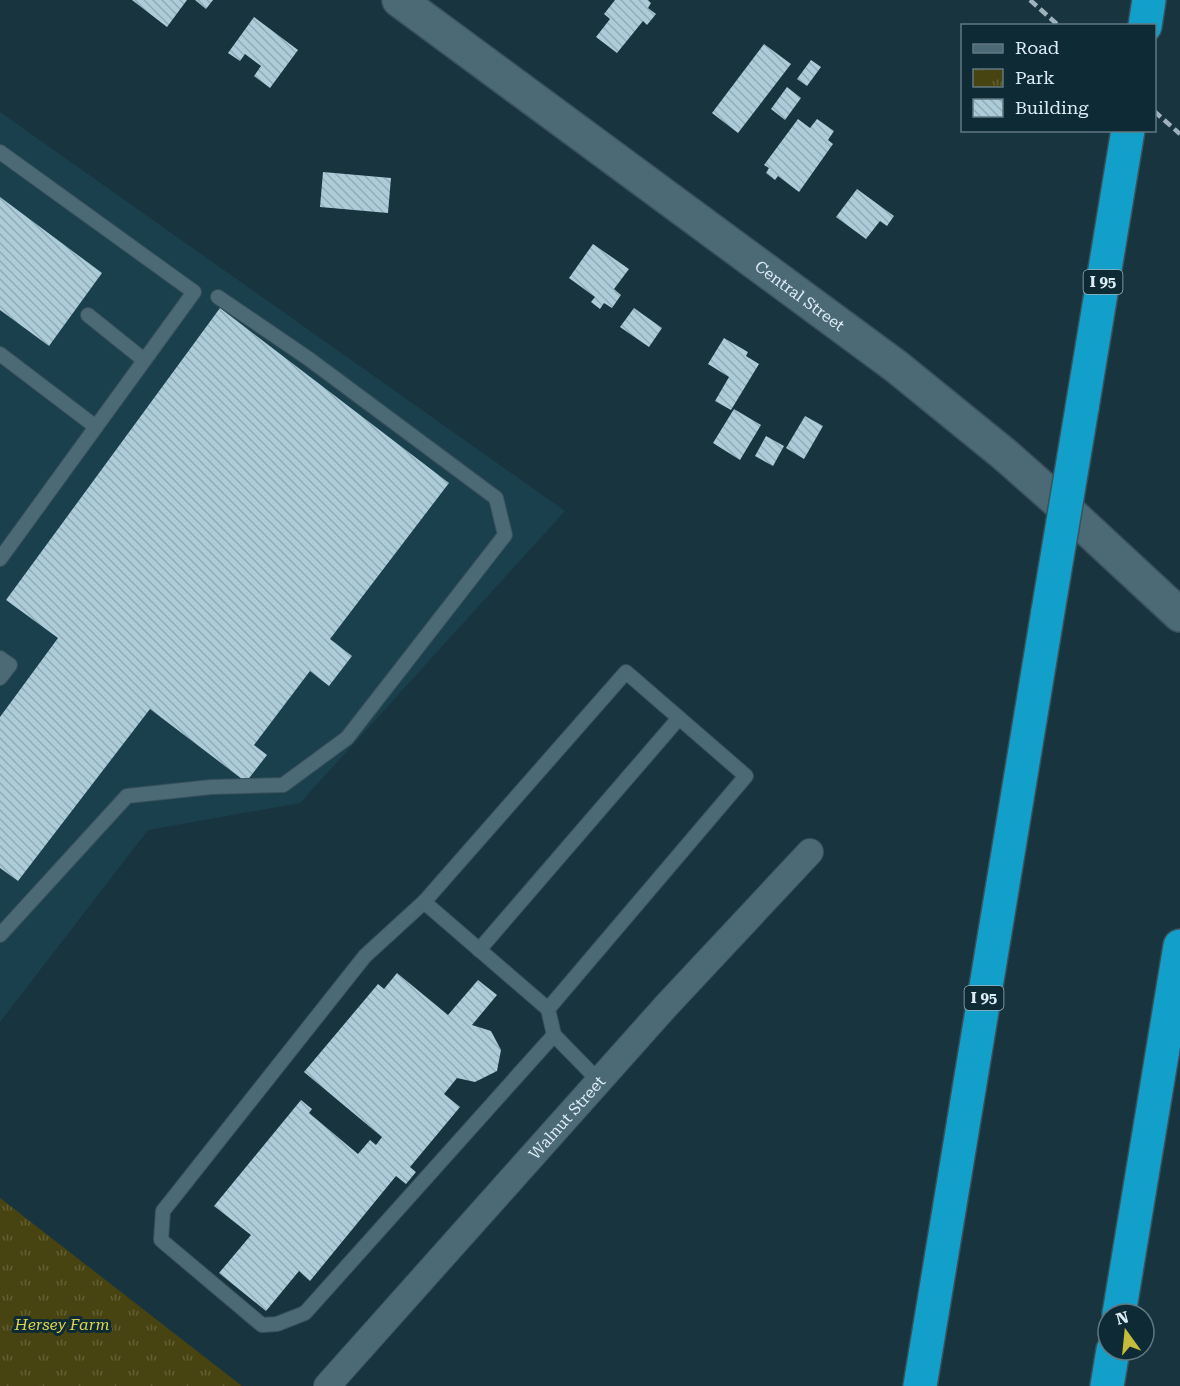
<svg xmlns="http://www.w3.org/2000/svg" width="1180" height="1386" font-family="'Roboto Serif',serif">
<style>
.built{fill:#1a404e}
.park{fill:url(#park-tufts)}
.building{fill:url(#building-back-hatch)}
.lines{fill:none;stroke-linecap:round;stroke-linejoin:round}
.service-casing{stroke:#39515c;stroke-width:16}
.minor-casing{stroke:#39515c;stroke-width:28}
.secondary-casing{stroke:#39515c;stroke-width:36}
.motorway-casing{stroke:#39515c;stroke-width:36}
.service{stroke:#4c6976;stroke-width:14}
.minor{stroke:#4c6976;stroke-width:26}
.secondary{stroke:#4c6976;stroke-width:33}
.motorway{stroke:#12a0cb;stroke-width:33}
.rail{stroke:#9fb2bb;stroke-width:4.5;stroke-dasharray:9 4.5;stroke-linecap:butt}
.motorway-bridge-casing{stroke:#39515c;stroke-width:36;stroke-linecap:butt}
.motorway-bridge{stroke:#12a0cb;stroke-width:33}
.labels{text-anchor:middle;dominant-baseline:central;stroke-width:6;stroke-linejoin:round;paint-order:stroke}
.shield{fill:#0d2a35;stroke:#9eb2bb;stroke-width:1.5}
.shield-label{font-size:15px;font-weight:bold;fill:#dcecf4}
.street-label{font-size:16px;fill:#dcecf4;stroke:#0d2a35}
.park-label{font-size:16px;font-style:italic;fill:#dcd24c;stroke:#0d2a35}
</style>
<defs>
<pattern id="park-tufts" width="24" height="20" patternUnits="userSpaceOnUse" patternTransform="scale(1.5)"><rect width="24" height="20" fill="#484411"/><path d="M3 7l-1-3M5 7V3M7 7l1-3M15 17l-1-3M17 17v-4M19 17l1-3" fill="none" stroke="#625f34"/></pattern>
<pattern id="building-back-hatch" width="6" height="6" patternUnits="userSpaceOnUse" patternTransform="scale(1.5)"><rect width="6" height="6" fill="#acccda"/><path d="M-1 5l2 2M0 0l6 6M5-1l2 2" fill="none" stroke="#92abb6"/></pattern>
</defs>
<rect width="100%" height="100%" fill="#18343f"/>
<polygon class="built" points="0,112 565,511 300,803 148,830 0,1022"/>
<polygon class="park" points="0,1198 242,1386 0,1386"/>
<g class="building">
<polygon points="132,0 187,0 167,27"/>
<polygon points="195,0 213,0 206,9"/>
<polygon points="615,0 648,0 651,3 648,8 656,14 647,25 643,21 617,53 596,37 610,19 604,14"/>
<polygon points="254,17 298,50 270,88 254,76 261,66 245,54 240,61 228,53"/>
<polygon points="764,44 791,64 738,133 712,113"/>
<polygon points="811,60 821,67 807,86 797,79"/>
<polygon points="787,87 801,98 785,120 771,109"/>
<polygon points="798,119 810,128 817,119 834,131 828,140 833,144 799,192 778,176 775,180 766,173 769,168 764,165"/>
<polygon points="323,172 391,178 388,213 320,207"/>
<polygon points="857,189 894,216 887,226 880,221 866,239 836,217"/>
<polygon points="0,197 102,273 49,346 0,310"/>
<polygon points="593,244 629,269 614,289 621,295 612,308 604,303 600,309 591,302 595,297 569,278"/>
<polygon points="220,308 449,483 330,639 352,656 329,686 310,671 254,745 267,755 246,782 150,709 18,881 0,868 0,717 58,638 6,600"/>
<polygon points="634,308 662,328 649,347 620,327"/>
<polygon points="724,338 748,352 746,356 759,364 731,410 715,401 729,377 708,364"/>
<polygon points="734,409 761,425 740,460 713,443"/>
<polygon points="805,416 823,426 804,459 786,448"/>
<polygon points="766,436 784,446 773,466 755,456"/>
<polygon points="397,973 448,1015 478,980 497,995 472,1025 491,1031 501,1050 497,1071 475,1082 457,1078 444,1094 460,1107 410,1167 416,1172 406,1184 396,1176 310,1281 299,1271 266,1311 219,1273 251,1235 214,1206 301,1100 312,1109 309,1113 358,1154 370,1140 376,1145 382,1137 304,1072 378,984 384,989"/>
</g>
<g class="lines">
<defs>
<g id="service">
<polyline points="0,152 194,292 0,559"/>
<polyline points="88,315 144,360"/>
<polyline points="0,354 96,427"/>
<polyline points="0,658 10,665 0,678"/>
<polyline points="424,902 365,956 163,1211 161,1240 262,1325 277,1324 305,1313 554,1035"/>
<polyline points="0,935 127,796 211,787 283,785 347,738 505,535 496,498 309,359 218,297"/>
<polyline points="479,950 679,718"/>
<polyline points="548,1009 746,776 626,672 424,902 548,1009 554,1035 599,1081"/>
</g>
<g id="minor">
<path id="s1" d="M327,1386L666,1006L810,852"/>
</g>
<g id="secondary">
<path id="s2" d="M399,0L897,367L1004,454L1055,499L1180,615"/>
</g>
<g id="motorway">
<polyline points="1145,26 1149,0"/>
<polyline points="1082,408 1128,130"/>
<polyline points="1119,1314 1180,946"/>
<polyline points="920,1386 1048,611"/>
<polyline points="1107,1386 1113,1350"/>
</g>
</defs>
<use href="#service" class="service-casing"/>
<use href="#minor" class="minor-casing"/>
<use href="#secondary" class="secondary-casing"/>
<use href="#motorway" class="motorway-casing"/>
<use href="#service" class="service"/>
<use href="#minor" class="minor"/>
<use href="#secondary" class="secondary"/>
<use href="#motorway" class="motorway"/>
<g class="rail">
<polyline points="1030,0 1059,26"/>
<polyline points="1154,111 1180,134"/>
</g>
<defs>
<polyline id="motorway-bridge" points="1048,611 1082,408"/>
</defs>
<use href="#motorway-bridge" class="motorway-bridge-casing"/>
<use href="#motorway-bridge" class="motorway-bridge"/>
</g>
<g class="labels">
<g class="shield">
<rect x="1083.5" y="270" width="39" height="24" rx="4.5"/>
<rect x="964.5" y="986" width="39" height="24" rx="4.5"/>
</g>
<g class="shield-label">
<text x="1103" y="282">I 95</text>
<text x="984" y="998">I 95</text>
</g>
<g class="street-label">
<text stroke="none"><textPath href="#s2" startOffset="498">Central Street</textPath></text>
<text stroke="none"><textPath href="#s1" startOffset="360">Walnut Street</textPath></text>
</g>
<g class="park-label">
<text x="62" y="1324">Hersey Farm</text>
</g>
</g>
<rect x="961" y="24" width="195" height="108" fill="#0d2a35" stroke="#607881" stroke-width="1.5"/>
<rect x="973" y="44" width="30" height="9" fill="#4c6976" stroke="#607881" stroke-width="1.5"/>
<text x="1015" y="54" font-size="18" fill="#dcecf4">Road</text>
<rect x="973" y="69" width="30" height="18" fill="url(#park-tufts)" stroke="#607881" stroke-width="1.5"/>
<text x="1015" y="84" font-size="18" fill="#dcecf4">Park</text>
<rect x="973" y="99" width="30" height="18" fill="url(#building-back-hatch)" stroke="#607881" stroke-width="1.5"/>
<text x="1015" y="114" font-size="18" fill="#dcecf4">Building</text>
<g transform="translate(1126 1332) rotate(345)"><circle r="28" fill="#0d2a35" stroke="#607881" stroke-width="1.5"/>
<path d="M0-4.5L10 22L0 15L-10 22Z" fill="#c6bc3c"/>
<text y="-9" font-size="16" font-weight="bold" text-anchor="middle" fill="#dcecf4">N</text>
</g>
</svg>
